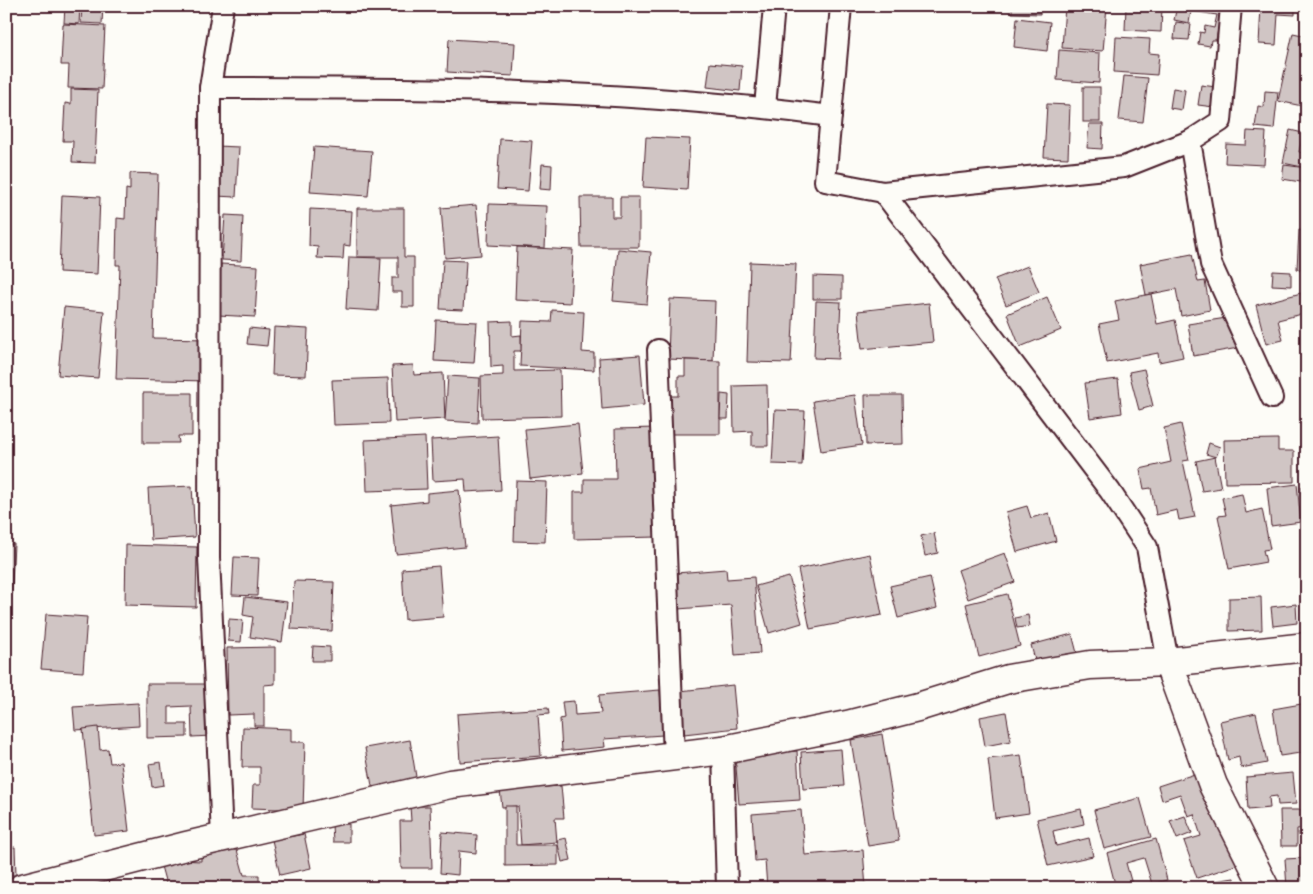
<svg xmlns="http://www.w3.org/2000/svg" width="1313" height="894" font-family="'Shantell Sans',sans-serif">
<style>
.building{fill:#d0c5c4;stroke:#4a1f2b}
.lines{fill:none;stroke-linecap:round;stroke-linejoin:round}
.street-casing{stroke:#4a1f2b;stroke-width:24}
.secondary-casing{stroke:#4a1f2b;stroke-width:31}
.street{stroke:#fdfcf7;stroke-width:20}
.secondary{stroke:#fdfcf7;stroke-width:28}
</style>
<rect width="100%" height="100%" fill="#fdfcf7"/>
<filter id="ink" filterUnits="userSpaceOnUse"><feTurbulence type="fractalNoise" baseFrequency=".02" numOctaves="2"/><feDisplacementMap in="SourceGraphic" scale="10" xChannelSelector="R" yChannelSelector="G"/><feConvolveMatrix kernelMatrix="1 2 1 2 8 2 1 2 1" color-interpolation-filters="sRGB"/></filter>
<g filter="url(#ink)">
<g class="building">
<polygon points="65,6 80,6 79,24 64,23"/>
<polygon points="82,6 103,6 102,24 81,23"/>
<polygon points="1012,6 1040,6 1040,14 1012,13"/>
<polygon points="1065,6 1107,6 1103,51 1062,48"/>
<polygon points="1126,6 1162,6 1161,32 1125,30"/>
<polygon points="1177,6 1222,6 1216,40 1211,40 1210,46 1198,44 1200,32 1204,33 1205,26 1214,28 1217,15 1191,11 1189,23 1174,20"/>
<polygon points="1261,6 1295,6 1295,15 1278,14 1276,45 1259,44"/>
<polygon points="1017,18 1050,22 1047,51 1014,47"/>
<polygon points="1176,22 1191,24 1189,40 1174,39"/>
<polygon points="63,24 105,26 102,89 68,88 69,65 61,65"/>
<polygon points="1293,33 1307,36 1307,107 1278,101"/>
<polygon points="1116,37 1150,39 1149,53 1159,54 1157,75 1114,72"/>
<polygon points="449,39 515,43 513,76 447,72"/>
<polygon points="1059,50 1100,53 1099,83 1057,80"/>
<polygon points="710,63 742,66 740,91 707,87"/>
<polygon points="1124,76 1148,78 1143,122 1119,120"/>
<polygon points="1201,85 1216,87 1214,107 1198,105"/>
<rect x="1083" y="87" width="17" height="35"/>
<polygon points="1173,88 1185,90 1182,110 1170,108"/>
<polygon points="71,89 98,90 95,163 72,162 73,141 63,141 65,103 71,104"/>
<polygon points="1265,91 1278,92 1274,129 1255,127 1258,106 1264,107"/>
<polygon points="1047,104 1070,105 1068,158 1044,157"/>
<polygon points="1089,124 1103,124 1102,149 1087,148"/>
<polygon points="1290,130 1303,133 1299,152 1307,154 1307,168 1283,163"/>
<polygon points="1247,131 1266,132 1264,165 1225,163 1226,144 1246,145"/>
<polygon points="646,137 690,139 687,190 643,187"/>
<polygon points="500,139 532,141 528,191 497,189"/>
<polygon points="217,146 239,147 236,197 215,196"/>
<polygon points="314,147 372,151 368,196 310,192"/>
<polygon points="542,164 552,165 551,190 540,189"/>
<polygon points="1284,165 1307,168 1307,183 1282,179"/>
<polygon points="130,173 158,174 153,338 209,339 208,381 116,379 120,265 116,265 117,218 125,219 126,189 130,190"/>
<polygon points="62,195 100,197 97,274 59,272"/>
<polygon points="580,197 612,197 612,217 620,217 620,197 639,197 639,247 581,247"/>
<polygon points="489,204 547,206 545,248 488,245"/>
<polygon points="476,205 481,255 445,258 441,208"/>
<polygon points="357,208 404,208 404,257 414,257 414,307 402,307 402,292 392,292 392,278 398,278 398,257 357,257"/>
<polygon points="310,209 352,211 350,246 344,245 343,259 317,258 318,247 309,246"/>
<polygon points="225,215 243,216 241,261 222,260"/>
<polygon points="1299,230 1307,231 1307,270 1297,269"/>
<polygon points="517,247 573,250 570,303 515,300"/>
<polygon points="618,249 651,252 647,304 613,301"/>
<polygon points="1192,254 1198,282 1205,281 1210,310 1181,316 1176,289 1146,295 1140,264"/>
<polygon points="349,257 381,258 378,311 346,309"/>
<polygon points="443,260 466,261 463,310 440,309"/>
<polygon points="750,262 796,264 791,363 747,362"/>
<polygon points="221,264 258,266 255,317 218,315"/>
<polygon points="1028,266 1039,292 1006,305 995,279"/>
<polygon points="1273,271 1291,272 1291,286 1272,285"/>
<polygon points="813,276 842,277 842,299 813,299"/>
<polygon points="1304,285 1307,285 1307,298 1303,298"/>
<polygon points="1301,293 1306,313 1278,320 1283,340 1266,344 1256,305"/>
<polygon points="1151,294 1157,324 1175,320 1183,357 1159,362 1158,353 1107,363 1099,324 1119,320 1115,301"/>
<polygon points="1047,297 1061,330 1020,347 1007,314"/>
<polygon points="670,299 715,301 713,361 668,359"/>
<polygon points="816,301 841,302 838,359 814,358"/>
<polygon points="929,303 933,342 862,349 858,311"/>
<polygon points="64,307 104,311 98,378 58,375"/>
<polygon points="552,310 584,312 582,352 594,353 594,370 520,366 522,321 551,322"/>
<polygon points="1239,316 1244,347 1193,356 1188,324"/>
<polygon points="436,320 477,322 474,363 434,361"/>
<polygon points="512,321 512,336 521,335 521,351 514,351 514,371 560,370 561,416 482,418 481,376 503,375 503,366 491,367 490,322"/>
<polygon points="274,327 308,329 306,376 272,375"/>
<polygon points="249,328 269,330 267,346 247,344"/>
<polygon points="640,355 644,405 602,409 599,358"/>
<polygon points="685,360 720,361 720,434 671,434 671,396 678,396 678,376 685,376"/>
<polygon points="413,365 414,375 443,373 445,419 395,422 392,366"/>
<polygon points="1144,369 1153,406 1139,410 1129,372"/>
<polygon points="448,376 480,378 478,423 445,421"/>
<polygon points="388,378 389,423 334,425 332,380"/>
<polygon points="1118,379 1122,413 1090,418 1085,383"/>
<polygon points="767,385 768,446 752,446 752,431 734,432 733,386"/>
<polygon points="143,393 192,393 192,436 178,436 179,443 143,443"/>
<polygon points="721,394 729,395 728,419 720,419"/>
<polygon points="855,395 862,445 821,451 813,401"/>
<polygon points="865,395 902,395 903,444 866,445"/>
<polygon points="775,410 805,411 802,465 772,464"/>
<polygon points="578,424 583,473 530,479 525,429"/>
<polygon points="1181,424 1189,460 1183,461 1195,517 1179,520 1177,510 1156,515 1151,488 1144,489 1140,469 1171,462 1164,428"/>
<polygon points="656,428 657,537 574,539 574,492 584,492 584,479 616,479 615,429"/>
<polygon points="498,436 501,490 466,492 465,479 433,481 431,440"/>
<polygon points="425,437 427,489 367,491 365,440"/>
<polygon points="1278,439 1278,451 1294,451 1294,482 1225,483 1224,440"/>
<polygon points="1209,443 1220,447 1216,457 1206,454"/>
<polygon points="1215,457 1221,488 1202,491 1196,461"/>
<polygon points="516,481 547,482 545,542 514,541"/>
<polygon points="1297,484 1301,522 1271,526 1267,488"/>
<polygon points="192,486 195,537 151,540 148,488"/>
<polygon points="1307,486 1307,535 1306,535 1301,487"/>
<polygon points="459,490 465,547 396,554 391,505 427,501 427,493"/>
<polygon points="1242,494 1246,513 1262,509 1270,549 1263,550 1266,562 1229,569 1218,516 1226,515 1222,498"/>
<polygon points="1027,506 1031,518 1049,513 1056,541 1017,552 1006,512"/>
<polygon points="934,533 938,553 925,556 921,536"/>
<polygon points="6,544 14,544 11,601 6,600"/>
<polygon points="126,545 197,547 196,607 125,605"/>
<polygon points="1005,553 1015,582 968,599 958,570"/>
<polygon points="870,554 882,615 810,629 798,569"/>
<polygon points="234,557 259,558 257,596 232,595"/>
<polygon points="439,566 443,617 405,620 402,569"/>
<polygon points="726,569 727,579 754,577 760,653 735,655 731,605 678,609 676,573"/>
<polygon points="789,577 802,623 769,633 756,586"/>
<polygon points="930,577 937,608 898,618 890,586"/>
<polygon points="294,581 334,582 332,631 291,629"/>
<polygon points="1007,594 1020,646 979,657 966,604"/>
<polygon points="245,597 287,602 282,642 250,637 253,617 243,615"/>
<polygon points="1261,597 1262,630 1229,631 1229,598"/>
<polygon points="1296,604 1297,623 1273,626 1271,607"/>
<polygon points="46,614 87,617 83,672 41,669"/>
<polygon points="1028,615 1030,626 1017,628 1015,618"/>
<polygon points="229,619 243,620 241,642 228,641"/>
<polygon points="1072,634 1077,653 1036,664 1031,645"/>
<polygon points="313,646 330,647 330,661 312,661"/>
<polygon points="275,647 275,684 264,685 264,726 254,726 254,714 228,715 227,648"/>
<polygon points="147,684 211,684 211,736 192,737 191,706 169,707 169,724 187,724 187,737 147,738"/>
<polygon points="733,685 737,728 684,734 680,691"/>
<polygon points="660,690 663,735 604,739 605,747 562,751 560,719 564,718 562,702 574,701 575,715 601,713 599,695"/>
<polygon points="138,703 139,726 75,730 73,707"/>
<polygon points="1307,703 1307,752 1280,756 1273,709"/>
<polygon points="548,708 549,714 538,715 541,756 460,762 457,714"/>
<polygon points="1006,712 1011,741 985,746 980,717"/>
<polygon points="1256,713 1267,763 1241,768 1239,757 1228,760 1220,721"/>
<polygon points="98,727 100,750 108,749 110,763 121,762 129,831 94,835 83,729"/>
<polygon points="243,727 291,729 291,742 305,742 303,810 252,808 253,785 260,785 260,767 242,767"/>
<polygon points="882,734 899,841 868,846 851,740"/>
<polygon points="410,740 417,783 373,791 365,748"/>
<polygon points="841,749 844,786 803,789 801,752"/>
<polygon points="797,751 800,800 739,804 735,755"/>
<polygon points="1021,755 1029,813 995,818 988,759"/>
<polygon points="161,762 164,785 152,787 149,764"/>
<polygon points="1210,769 1242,863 1197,878 1184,841 1201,836 1194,814 1188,816 1180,794 1162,800 1158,786"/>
<polygon points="1293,773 1296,804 1278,805 1277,796 1269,797 1270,808 1248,810 1246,777"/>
<polygon points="561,786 564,818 555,818 557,842 521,845 518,806 502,807 500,790"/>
<polygon points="1140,798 1151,837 1104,849 1094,810"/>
<polygon points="410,806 430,806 432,868 401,868 400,821 411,821"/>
<polygon points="505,806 516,806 516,845 558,845 558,865 505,866"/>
<polygon points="1081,809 1084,824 1053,831 1056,846 1089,838 1093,856 1048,866 1037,819"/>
<polygon points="801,810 805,855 863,850 866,888 796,888 796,885 767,888 765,860 755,861 752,814"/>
<polygon points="1280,810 1307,810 1307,847 1305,828 1297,829 1297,846 1281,846"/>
<polygon points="1185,816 1192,833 1177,839 1170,821"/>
<polygon points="349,824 349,842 333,842 332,825"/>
<polygon points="442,832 477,835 476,853 459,851 458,875 440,873"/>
<polygon points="304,834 311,868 280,875 272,840"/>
<polygon points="566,838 571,860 562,862 557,840"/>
<polygon points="1156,839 1167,880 1152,884 1144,858 1126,863 1133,888 1116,888 1107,853"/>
<polygon points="15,847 16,875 6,875 6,848"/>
<polygon points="218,850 237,850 244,875 259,875 259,888 167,888 161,866 179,860 201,861 201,854"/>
<polygon points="1303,858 1305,888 1287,888 1285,859"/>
<polygon points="1234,878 1235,884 1266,879 1267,888 1203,888 1202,883"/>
</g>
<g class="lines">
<defs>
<g id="street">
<polyline points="841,6 825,181 883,192 1124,167 1190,141 1221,121 1231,6"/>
<path d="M210,88C417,88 625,89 831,116"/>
<polyline points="765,107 774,6"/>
<polyline points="1190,141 1211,264 1272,398"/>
<polyline points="883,192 1110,491 1147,547 1168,662"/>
<polyline points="658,350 674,757"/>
<polyline points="723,750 727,888"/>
<polyline points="222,837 209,558 210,88 223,6"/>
</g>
<g id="secondary">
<polyline points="1168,662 1213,785 1265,888"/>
<polyline points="22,888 186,846 450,784 723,750 847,725 918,707 1008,679 1090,665 1168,662 1307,647"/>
</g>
</defs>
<use href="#street" class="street-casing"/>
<use href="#secondary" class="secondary-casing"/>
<use href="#street" class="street"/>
<use href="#secondary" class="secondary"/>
</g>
</g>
<rect width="1313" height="894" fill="none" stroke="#fdfcf7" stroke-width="25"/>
<rect x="12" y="12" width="1288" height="869" fill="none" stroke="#4a1f2b" stroke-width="2" filter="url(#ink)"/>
</svg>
